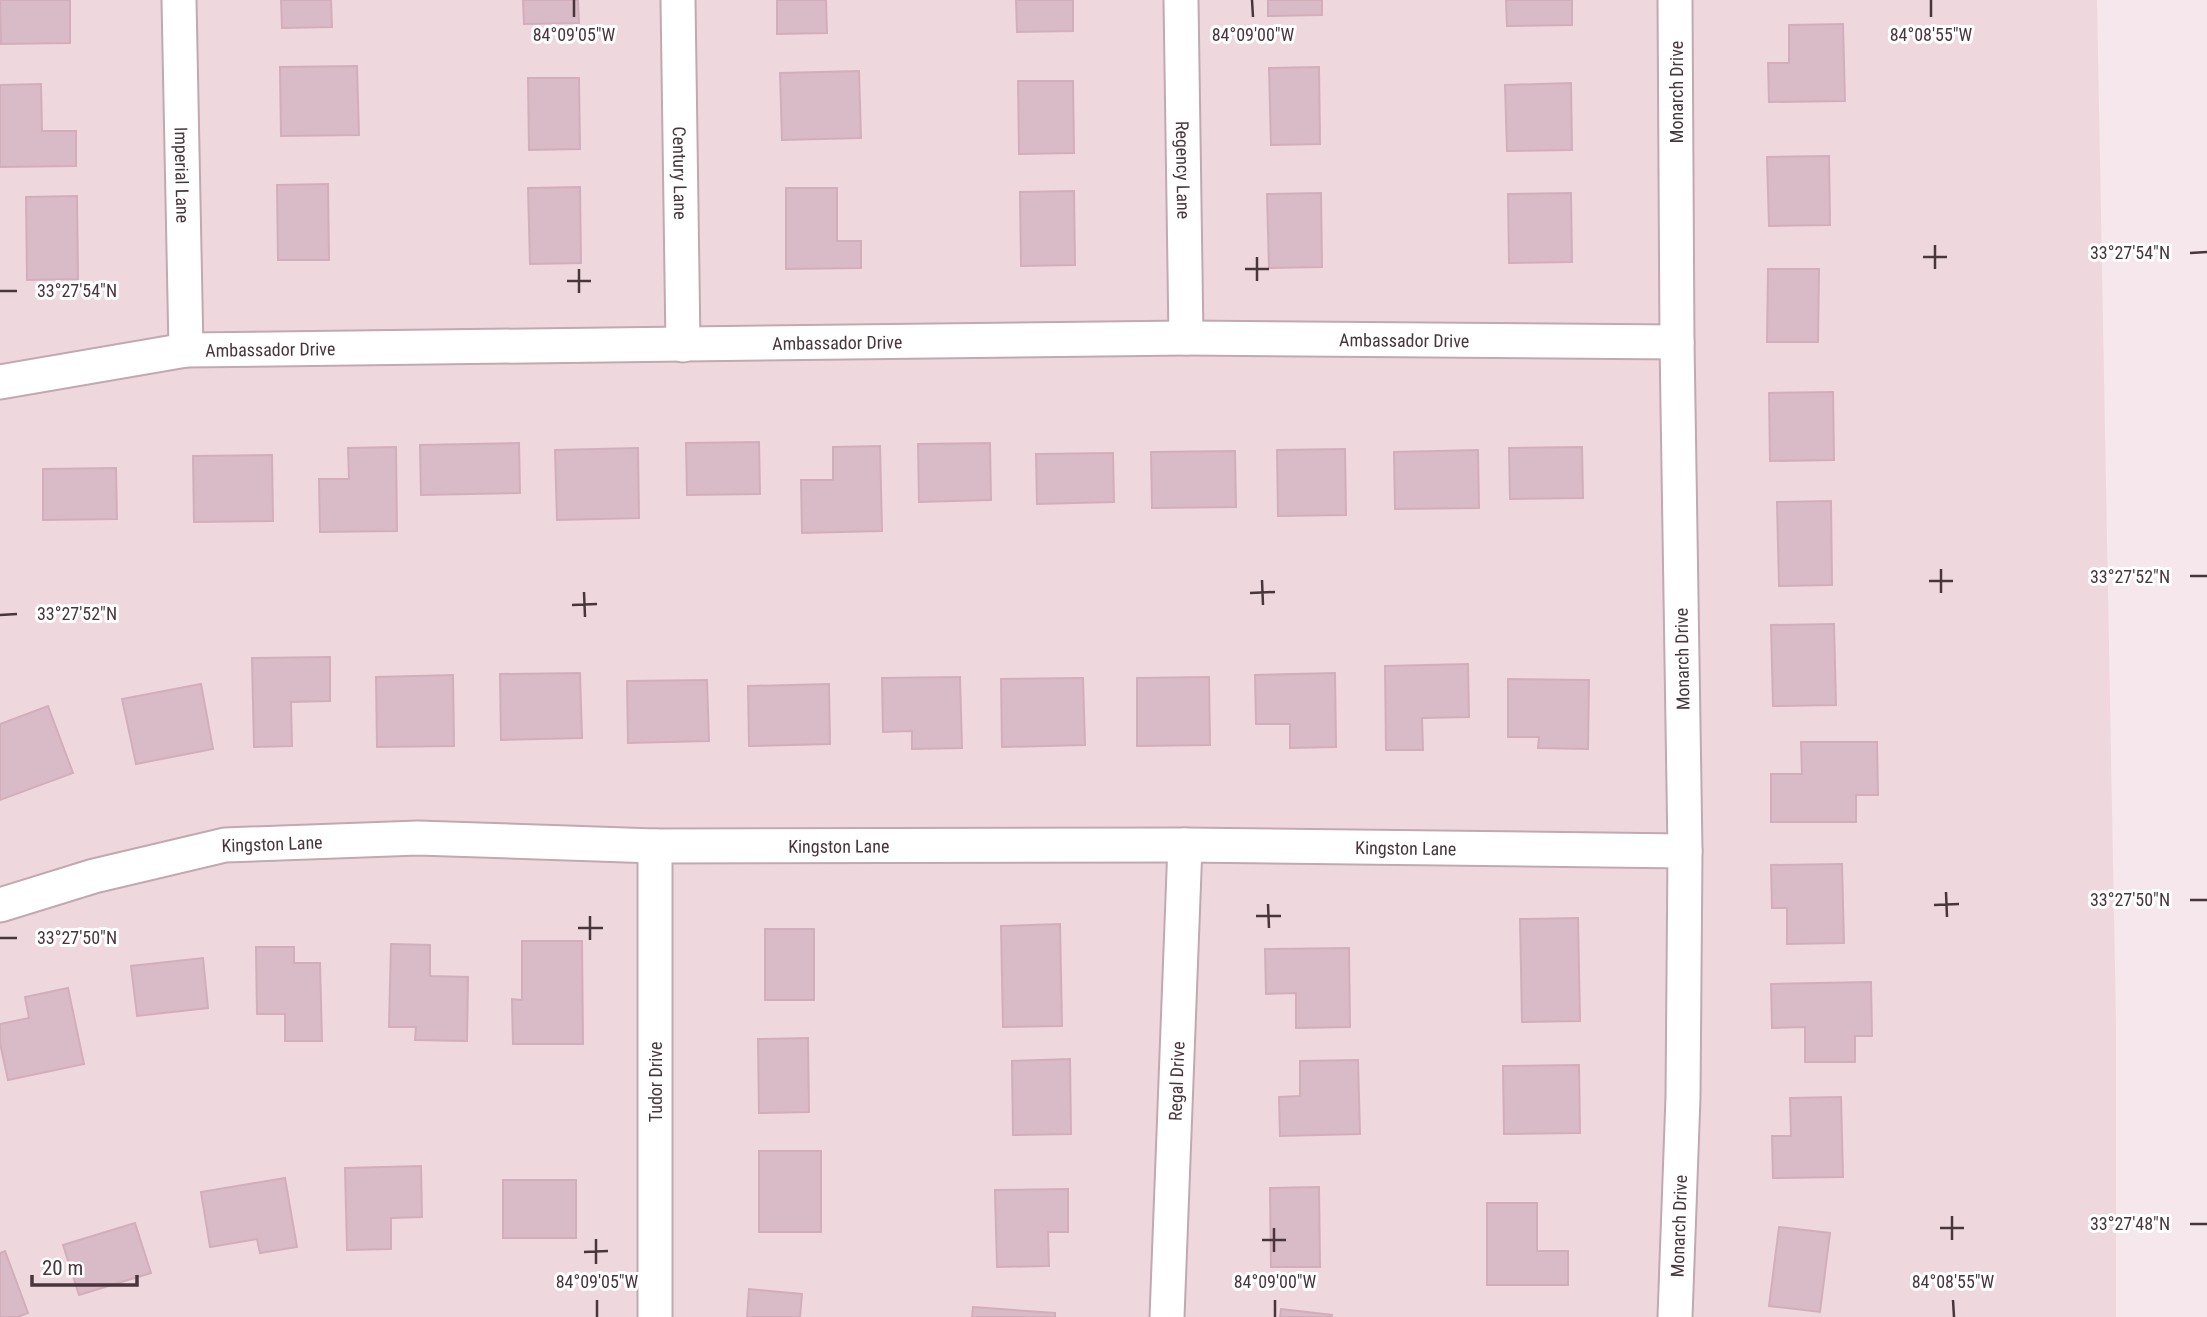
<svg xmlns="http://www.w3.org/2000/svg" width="2207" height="1317" font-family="'Roboto Condensed',sans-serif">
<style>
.residential{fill:#eed8de}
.building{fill:#d8bbc6;stroke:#d4adbb;stroke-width:2}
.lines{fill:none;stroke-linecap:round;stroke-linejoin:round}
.street-casing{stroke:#c2a8b0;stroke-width:37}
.street{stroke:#fff;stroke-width:33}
.ticks{fill:none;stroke:#49353c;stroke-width:2.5}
.labels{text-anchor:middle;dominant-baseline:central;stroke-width:6;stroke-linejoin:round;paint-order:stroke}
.street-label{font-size:18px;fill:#49353c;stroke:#fff}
.ticks-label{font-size:18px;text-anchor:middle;fill:#49353c;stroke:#fff;stroke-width:6;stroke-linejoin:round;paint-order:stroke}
</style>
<rect width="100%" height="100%" fill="#f5e7eb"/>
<polygon class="residential" points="0,0 2097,0 2116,1023 2116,1317 0,1317"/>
<g class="building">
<polygon points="0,0 70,0 70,43 1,44"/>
<polygon points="281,0 331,0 332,27 282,28"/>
<polygon points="523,0 578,0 579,23 524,24"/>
<polygon points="777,0 826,0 827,33 777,34"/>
<polygon points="1016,0 1073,0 1073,31 1017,32"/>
<polygon points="1268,0 1322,0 1322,15 1268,16"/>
<polygon points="1506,0 1572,0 1572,25 1507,26"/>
<polygon points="1843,24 1845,101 1769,102 1768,63 1789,63 1789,25"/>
<polygon points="357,66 359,135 281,136 280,67"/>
<polygon points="1319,67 1320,144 1271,145 1269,68"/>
<polygon points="859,71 861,138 782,140 780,73"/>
<polygon points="528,78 579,78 580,149 529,150"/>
<polygon points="1018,81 1073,81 1074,153 1019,154"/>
<polygon points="1571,83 1572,150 1507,151 1505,85"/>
<polygon points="41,84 42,131 76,131 76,166 0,167 0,85"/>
<polygon points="1829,156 1830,225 1769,226 1767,157"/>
<polygon points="328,184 329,260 278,260 277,185"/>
<polygon points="580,187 581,263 530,264 528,188"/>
<polygon points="786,188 837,188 837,241 861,241 861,268 786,269"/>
<polygon points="1074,191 1075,265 1021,266 1020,192"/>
<polygon points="1321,193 1322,267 1269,268 1267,194"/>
<polygon points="1571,193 1572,262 1509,263 1508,194"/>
<polygon points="77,196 78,279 27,280 26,197"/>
<polygon points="1768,269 1819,269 1818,342 1767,342"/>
<polygon points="1833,392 1834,460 1770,461 1769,393"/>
<polygon points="759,442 760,494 687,495 686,443"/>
<polygon points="519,443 520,493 421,495 420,445"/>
<polygon points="990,443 991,500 919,502 918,444"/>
<polygon points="880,446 882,531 802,533 801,480 833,480 833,447"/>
<polygon points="396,447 397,531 320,532 319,479 349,479 348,448"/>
<polygon points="1582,447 1583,498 1510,499 1509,448"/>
<polygon points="638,448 639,518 557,520 555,450"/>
<polygon points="1345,449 1346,515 1278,516 1277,450"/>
<polygon points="1478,450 1479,508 1395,509 1394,452"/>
<polygon points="1235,451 1236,507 1152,508 1151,452"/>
<polygon points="1113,453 1114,502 1037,504 1036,454"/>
<polygon points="272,455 273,521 194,522 193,456"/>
<polygon points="116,468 117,519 43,520 43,469"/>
<polygon points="1831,501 1832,585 1779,586 1777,502"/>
<polygon points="1834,624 1836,705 1773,706 1771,625"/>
<polygon points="330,657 330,701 291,702 292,746 254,747 252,658"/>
<polygon points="1468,664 1469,717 1422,718 1423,750 1386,750 1385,666"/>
<polygon points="580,673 582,738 501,740 500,674"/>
<polygon points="1335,673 1336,747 1290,748 1290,724 1256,724 1255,675"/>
<polygon points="453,675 454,746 377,747 376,677"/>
<polygon points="960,677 962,748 912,749 912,731 883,732 882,678"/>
<polygon points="1209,677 1210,745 1137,746 1137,678"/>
<polygon points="1083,678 1085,745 1002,747 1001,679"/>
<polygon points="1508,679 1589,680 1588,749 1538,748 1539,737 1508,737"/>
<polygon points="707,680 709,741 628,743 627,681"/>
<polygon points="201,684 213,749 136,764 122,699"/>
<polygon points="829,684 830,744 749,746 748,686"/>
<polygon points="48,706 73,773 0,800 0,724"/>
<polygon points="1801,742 1877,742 1878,795 1856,795 1856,822 1771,822 1771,774 1802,774"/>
<polygon points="1842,864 1844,943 1787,944 1787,908 1772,908 1771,865"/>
<polygon points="1578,918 1580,1021 1522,1022 1520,919"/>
<polygon points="1060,924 1062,1026 1003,1027 1001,926"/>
<rect x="765" y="929" width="49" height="71"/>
<polygon points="522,941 582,941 583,1044 513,1044 512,999 522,1000"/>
<polygon points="391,944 430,945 430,976 468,977 467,1041 415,1040 416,1027 389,1027"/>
<polygon points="256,947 294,947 294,963 320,963 322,1041 285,1041 285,1014 257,1014"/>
<polygon points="1349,948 1350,1027 1296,1028 1296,993 1266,994 1265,949"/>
<polygon points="203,958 208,1008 137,1016 131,966"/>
<polygon points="1871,982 1872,1036 1855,1036 1855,1062 1805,1062 1805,1027 1772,1028 1771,984"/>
<polygon points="68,988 84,1064 8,1080 0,1043 0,1024 29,1018 25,997"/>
<polygon points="808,1038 809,1112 759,1113 758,1039"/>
<polygon points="1070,1059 1071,1134 1013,1135 1012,1061"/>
<polygon points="1358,1060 1360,1134 1280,1136 1279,1097 1300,1096 1300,1061"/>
<polygon points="1579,1065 1580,1133 1504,1134 1503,1066"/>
<polygon points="1841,1097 1843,1177 1773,1178 1772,1136 1791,1136 1790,1098"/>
<rect x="759" y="1151" width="62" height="81"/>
<polygon points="421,1166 422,1217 391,1218 391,1249 347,1250 345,1168"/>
<polygon points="285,1178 297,1247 260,1253 257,1239 210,1247 201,1192"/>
<rect x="503" y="1180" width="73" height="58"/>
<polygon points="1319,1187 1320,1267 1271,1267 1270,1188"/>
<polygon points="1068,1189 1068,1232 1048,1232 1049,1266 997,1267 995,1190"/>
<polygon points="1487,1203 1537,1203 1537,1251 1568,1251 1568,1285 1487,1285"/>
<polygon points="135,1223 151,1273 79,1295 63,1245"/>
<polygon points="1779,1227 1830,1233 1820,1312 1769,1306"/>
<polygon points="5,1251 28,1313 18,1317 0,1317 0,1253"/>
<polygon points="749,1289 802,1294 800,1317 747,1317"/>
<polygon points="973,1307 1055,1313 1055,1317 972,1317"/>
<polygon points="1281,1309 1332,1315 1332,1317 1280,1317"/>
</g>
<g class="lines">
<defs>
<g id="street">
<path id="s1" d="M179,0L186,350"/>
<path id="s2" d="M678,0L683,345"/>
<path id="s3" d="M1181,0L1186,338"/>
<path id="s4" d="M0,382L186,350L1186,338L1677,342"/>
<polyline points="655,846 655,1317"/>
<path id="s5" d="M0,905L94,876L225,845L418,838L655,846L1185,845L1685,851"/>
<path id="s6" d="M1167,1317L1185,845"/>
<path id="s7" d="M1675,1317L1683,1097L1685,851L1677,342L1675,0"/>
</g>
</defs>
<use href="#street" class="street-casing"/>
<use href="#street" class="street"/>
</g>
<path class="ticks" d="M574,0V17M1252,0L1253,17M1931,0V17M1935,245V269M2190,253L2207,252M1257,257V281M1923,257H1947M579,269V293M1245,269H1269M567,281H591M0,291H17M1941,569V593M2190,576H2207M1262,580L1263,605M1929,581H1953M584,592L585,617M1250,593L1275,592M572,605L597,604M0,615L17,614M1946,892L1947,917M2190,900H2207M1268,904L1269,928M1934,905L1959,904M590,916V940M1256,916H1281M578,928H603M0,938H17M1952,1216V1240M2190,1224H2207M1274,1228V1252M1940,1228H1964M596,1239V1264M1262,1240H1286M584,1252L608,1251M597,1300V1317M1275,1300V1317M1953,1300L1954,1317"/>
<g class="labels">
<g class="street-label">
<text transform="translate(1676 92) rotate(-90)">Monarch Drive</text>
<text stroke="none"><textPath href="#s3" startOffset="170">Regency Lane</textPath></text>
<text stroke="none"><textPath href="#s2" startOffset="173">Century Lane</textPath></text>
<text stroke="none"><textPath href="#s1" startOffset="175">Imperial Lane</textPath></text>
<text stroke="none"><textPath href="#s4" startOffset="1407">Ambassador Drive</textPath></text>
<text stroke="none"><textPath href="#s4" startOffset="840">Ambassador Drive</textPath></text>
<text stroke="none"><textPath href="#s4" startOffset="273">Ambassador Drive</textPath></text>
<text transform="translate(1682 659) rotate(-91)">Monarch Drive</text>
<text stroke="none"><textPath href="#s5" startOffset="280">Kingston Lane</textPath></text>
<text stroke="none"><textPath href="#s5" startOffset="847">Kingston Lane</textPath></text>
<text stroke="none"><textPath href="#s5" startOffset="1414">Kingston Lane</textPath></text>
<text stroke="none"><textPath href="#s6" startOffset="236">Regal Drive</textPath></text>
<text transform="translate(655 1082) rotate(-90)">Tudor Drive</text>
<text stroke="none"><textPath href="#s7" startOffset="91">Monarch Drive</textPath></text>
</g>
</g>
<g class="ticks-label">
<text x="574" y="41">84°09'05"W</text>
<text x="1253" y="41">84°09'00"W</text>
<text x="1931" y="41">84°08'55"W</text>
<text x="2130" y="259">33°27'54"N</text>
<text x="77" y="297">33°27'54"N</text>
<text x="2130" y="583">33°27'52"N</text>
<text x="77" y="620">33°27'52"N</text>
<text x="2130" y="906">33°27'50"N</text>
<text x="77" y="944">33°27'50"N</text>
<text x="2130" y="1230">33°27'48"N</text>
<text x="597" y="1288">84°09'05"W</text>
<text x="1275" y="1288">84°09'00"W</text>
<text x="1953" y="1288">84°08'55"W</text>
</g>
<path d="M32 1275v10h105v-10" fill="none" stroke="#49353c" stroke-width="3.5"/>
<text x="42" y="1275" font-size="21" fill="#49353c" stroke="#ffffff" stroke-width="5" paint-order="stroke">20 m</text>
</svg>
